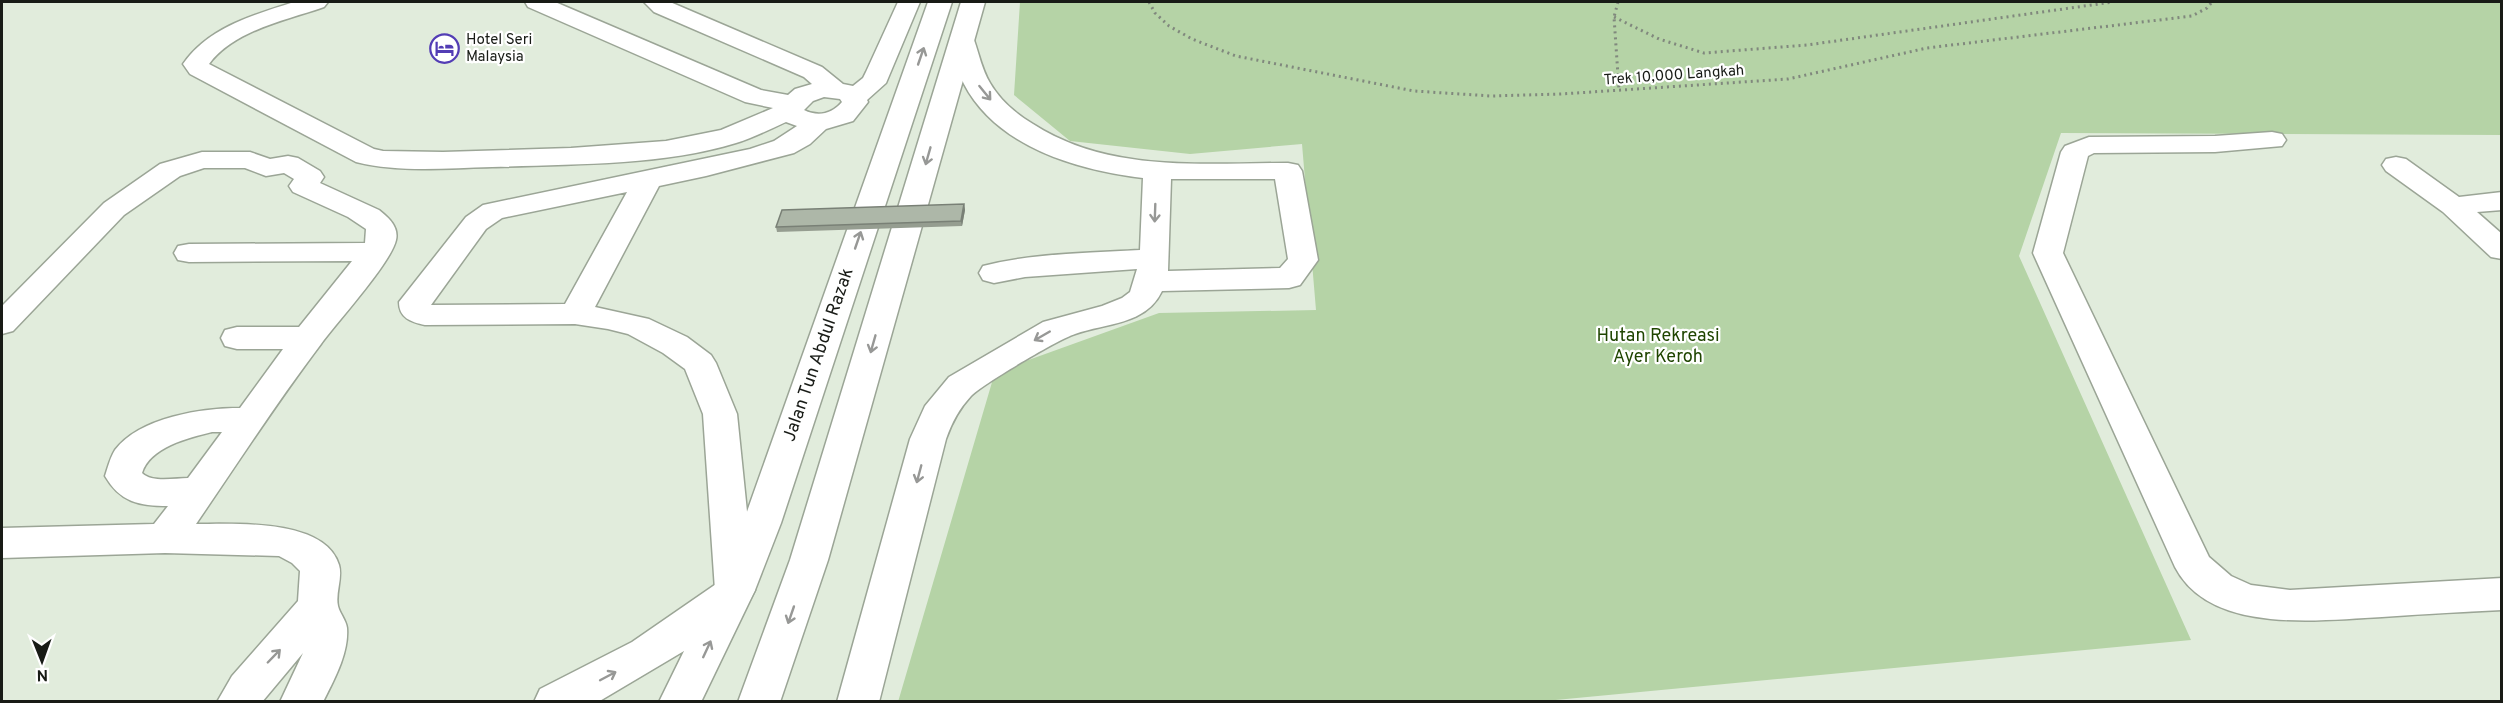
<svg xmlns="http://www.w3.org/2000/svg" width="2503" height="703" font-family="Overpass,sans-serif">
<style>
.green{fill:#b5d3a6}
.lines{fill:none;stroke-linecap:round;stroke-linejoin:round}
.minor-casing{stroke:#9ba596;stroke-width:3}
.highway-casing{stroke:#9ba596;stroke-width:3}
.path{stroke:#80887d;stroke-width:3;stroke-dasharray:2 4;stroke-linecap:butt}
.minor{fill:#fff;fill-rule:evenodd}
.highway{fill:#fff;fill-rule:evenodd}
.wall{fill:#959d90}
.shaded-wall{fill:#798076}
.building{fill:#adb7a8;stroke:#798076;stroke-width:1.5}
.oneway{stroke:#979896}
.labels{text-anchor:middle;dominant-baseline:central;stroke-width:4.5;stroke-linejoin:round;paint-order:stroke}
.far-poi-label{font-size:15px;fill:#181b16;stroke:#fff;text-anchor:start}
.far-street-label{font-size:15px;fill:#181b16;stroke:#fff}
.park-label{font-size:18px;fill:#1f4500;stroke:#fff}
.street-label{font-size:18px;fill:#181b16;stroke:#fff}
</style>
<rect width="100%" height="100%" fill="#e1ecdc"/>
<polygon class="green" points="1020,2 2501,2 2501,135 2061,133 2019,256 2191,640 1545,701 898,702 995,372 1159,313 1316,310 1302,144 1190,154 1070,141 1014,95"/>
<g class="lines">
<defs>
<g id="minor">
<path d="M294,2H328L324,7C287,20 234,30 209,64L374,149L383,151L443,152L571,148L666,141L721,130L773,108L745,102L528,7L525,2H555L761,90L788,95L795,89L812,84L804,77L654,12L644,2H670L822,67L843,84L853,86L863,78L866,72L898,2H920L886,83L867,100L868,102L853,121L826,129L810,144L794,153L706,176L659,186L595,307L649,319L687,337L711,355L716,363L737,414L755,590L749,601L735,606L721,601L715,590L703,414L685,369L663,353L628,334L608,329L575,324L425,325C411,322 399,318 399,302L466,217L483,205L750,149L774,141L797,126L786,122C770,129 753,138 736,143C662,166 569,164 492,167C447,168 400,173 356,162L190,74L183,64C209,27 253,15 294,2ZM824,97L840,99L842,102C832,114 818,117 804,110L813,101ZM627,192L565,304L431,305L486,229L502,218Z"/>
<path d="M962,33L971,35L974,40C979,54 982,70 990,83C1000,100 1016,114 1033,124C1109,173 1202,163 1288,163L1298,165L1302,171L1318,260L1300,285L1289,288L1162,291C1146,325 1106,323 1075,334C1059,339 981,385 971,396C959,409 952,422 946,439L879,702H837L910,439L925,406L949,377L1043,322L1102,306L1122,298L1130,292L1137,269L1025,277L994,283L983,280L979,273L983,266C1034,253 1088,253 1140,250L1143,178C1077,170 997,147 964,84C957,70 954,55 950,40L953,35ZM1171,179H1275L1288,259L1280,268L1168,271Z"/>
<path d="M2272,132L2282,134L2286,140L2282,146L2215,152L2094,153L2088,156L2063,253L2209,557L2231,576L2251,585L2290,590L2502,578V610C2462,612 2422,614 2382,617C2319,620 2210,635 2175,567L2033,253L2061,152L2065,146L2089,137L2215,136Z"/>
<path d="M202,152H250L270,159L288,156L298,158L320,171L324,177L320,183L379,210C389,218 399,227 396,240C391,263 337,322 321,344C277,402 237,464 196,524C233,524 325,518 339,565C343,578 335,593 338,606C340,614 346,620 347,628C349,653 334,680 323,702H280L303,653L262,702H217L232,676L298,601L300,571L292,563L279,556L165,553L2,558V528L154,524L168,506C139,506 120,502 105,476C108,467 110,458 115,450C140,417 202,408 240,408L283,349H237L225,346L221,338L225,330L237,327H299L352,261L189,262L178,260L174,253L178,246L189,244L365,243L366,229L348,217L293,192L289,186L294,179L284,173L266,176L245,168H204L180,176L124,215L13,331L2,334V306L104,203L160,164ZM212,432H222L188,478C175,478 152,483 142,473C150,447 188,438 212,432Z"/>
<polygon points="2396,157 2406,159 2459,197 2502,192 2502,210 2477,212 2502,234 2502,259 2491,257 2443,212 2386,171 2382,165 2386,159"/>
</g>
<g id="highway">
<polygon points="928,2 952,2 781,523 755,590 701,702 659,702 684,651 598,702 534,702 540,689 632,642 719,582 743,523"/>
<polygon points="961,2 985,2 828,560 780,702 738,702 790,560"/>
</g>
</defs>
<use href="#minor" class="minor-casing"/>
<use href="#highway" class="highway-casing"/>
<g class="path">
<polyline points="1149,2 1155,13 1169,26 1192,39 1236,56 1414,91 1491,96 1561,94 1788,79 1927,48 2192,16 2207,8 2212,2"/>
<polyline points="1618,2 1614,17 1619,90"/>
<polyline points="1614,17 1659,39 1704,53 1807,45 2113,2"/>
</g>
<use href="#minor" class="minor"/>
<use href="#highway" class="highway"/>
</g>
<polygon class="wall" points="964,204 965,210 962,226 777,232 776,227"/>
<polygon class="shaded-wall" points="964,204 965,210 962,226 961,221"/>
<polygon class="building" points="964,204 961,221 776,227 782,210"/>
<defs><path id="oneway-shaft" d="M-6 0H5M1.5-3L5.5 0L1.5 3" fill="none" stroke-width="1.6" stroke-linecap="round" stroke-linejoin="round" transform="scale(1.5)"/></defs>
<g class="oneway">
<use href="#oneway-shaft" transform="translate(921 56) rotate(-71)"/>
<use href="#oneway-shaft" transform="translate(985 93) rotate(51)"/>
<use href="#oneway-shaft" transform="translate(928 156) rotate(106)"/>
<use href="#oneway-shaft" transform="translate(1155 213) rotate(92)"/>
<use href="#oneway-shaft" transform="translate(858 240) rotate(-71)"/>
<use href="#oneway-shaft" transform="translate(1042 336) rotate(150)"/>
<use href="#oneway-shaft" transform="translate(873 344) rotate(106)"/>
<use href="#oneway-shaft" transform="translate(919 474) rotate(105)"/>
<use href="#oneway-shaft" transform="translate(791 615) rotate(109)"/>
<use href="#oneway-shaft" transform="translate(707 649) rotate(-65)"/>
<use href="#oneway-shaft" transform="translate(274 656) rotate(-46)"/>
<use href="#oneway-shaft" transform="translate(608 676) rotate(-28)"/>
</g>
<defs>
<symbol id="hotel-ring" viewBox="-11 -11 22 22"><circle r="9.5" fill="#fff" stroke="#533db5" stroke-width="1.5"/><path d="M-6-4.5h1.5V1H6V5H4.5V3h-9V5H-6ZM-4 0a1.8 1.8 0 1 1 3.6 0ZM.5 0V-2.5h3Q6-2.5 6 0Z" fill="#533db5"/></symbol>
</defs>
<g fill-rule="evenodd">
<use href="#hotel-ring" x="428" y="32" width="33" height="33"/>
</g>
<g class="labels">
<g class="far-poi-label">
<text x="466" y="40">Hotel Seri<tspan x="466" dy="17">Malaysia</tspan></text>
</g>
<g class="far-street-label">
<text transform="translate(1674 76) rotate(-4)">Trek 10,000 Langkah</text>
</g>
<g class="park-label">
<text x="1658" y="336">Hutan Rekreasi<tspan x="1658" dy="21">Ayer Keroh</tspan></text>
</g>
<g class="street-label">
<text transform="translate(819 355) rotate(-71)">Jalan Tun Abdul Razak</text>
</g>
</g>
<rect width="2503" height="703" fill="none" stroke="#181b16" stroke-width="6"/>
<g transform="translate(42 661) rotate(179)" stroke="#ffffff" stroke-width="4.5" paint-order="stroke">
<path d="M0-4.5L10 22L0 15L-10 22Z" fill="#181b16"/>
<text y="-9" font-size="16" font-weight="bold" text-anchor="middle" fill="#181b16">N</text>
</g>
</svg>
